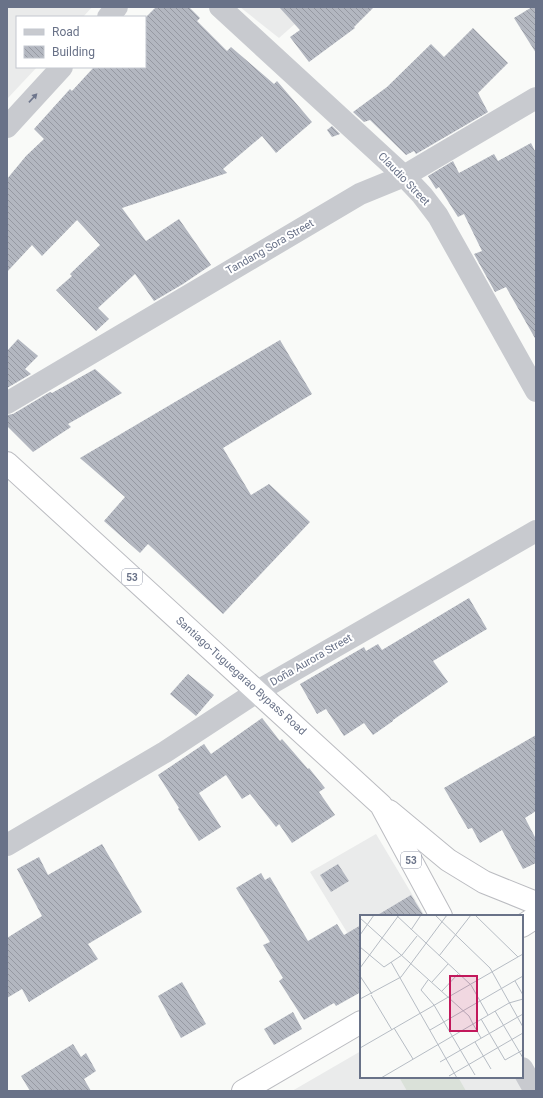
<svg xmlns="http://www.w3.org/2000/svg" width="543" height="1098" font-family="Roboto,sans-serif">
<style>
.built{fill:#eaebeb}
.pitch{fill:#dae1d9}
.building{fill:url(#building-back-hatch)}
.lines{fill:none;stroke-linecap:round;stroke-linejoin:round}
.highway-casing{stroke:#bbbcc1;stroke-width:24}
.minor{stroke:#c8cacf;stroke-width:22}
.highway{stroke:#fff;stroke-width:22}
.oneway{fill:#6e768c}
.labels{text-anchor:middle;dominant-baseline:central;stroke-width:4;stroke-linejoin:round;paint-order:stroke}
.shield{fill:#fff;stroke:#969cac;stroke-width:1}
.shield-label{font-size:10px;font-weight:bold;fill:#697288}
.street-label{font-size:11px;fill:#697288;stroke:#fff}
.inset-road{fill:none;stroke:#b6bcc4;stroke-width:1}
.view{fill:#c2185b;fill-opacity:0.15;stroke:#c2185b;stroke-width:2}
.inset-edge{fill:none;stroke:#697288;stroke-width:2}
</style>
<defs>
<pattern id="building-back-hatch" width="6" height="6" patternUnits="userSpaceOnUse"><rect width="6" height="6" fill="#b3b7c0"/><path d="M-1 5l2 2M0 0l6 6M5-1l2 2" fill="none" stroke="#9699a2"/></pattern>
</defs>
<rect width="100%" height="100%" fill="#f9faf8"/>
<g class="built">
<polygon points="7,7 92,7 83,17 17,17 17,67 37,67 7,99"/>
<polygon points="240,7 314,7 279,38"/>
<polygon points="376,834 425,916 361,916 361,955 310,872"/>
<polygon points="361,1051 361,1077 517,1077 525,1091 292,1091"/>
</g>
<polygon class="pitch" points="399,1077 458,1077 466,1091 407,1091"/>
<g class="building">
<polygon points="156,7 189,7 200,18 197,21 227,51 231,47 274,84 277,81 312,122 276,153 262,136 223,169 227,173 122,208 146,241 179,219 211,265 183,284 154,301 135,274 98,308 109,319 96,331 56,290 72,276 70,274 100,245 77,220 42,256 32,245 7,272 7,179 26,156 44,139 34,129 70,89 72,91 94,67 145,67 145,18"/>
<polygon points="279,7 374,7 354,27 355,28 309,62 290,37 300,30"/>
<polygon points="532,7 536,7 536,53 514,18"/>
<polygon points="473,28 508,63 478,93 488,112 416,154 414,151 406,155 370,120 364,122 353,112 387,87 431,44 444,57"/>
<polygon points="332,126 340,134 332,137 327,130"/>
<polygon points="531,143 536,153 536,340 506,287 495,292 474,254 482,251 464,214 458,217 439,187 436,189 428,176 453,161 459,173 494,154 498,161"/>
<polygon points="18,339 38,356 25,369 31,374 7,388 7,351"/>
<polygon points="280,340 312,394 223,448 251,495 269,484 310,522 223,614 148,544 140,553 104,521 125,497 80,458"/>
<polygon points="95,369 122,393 68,424 71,427 33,452 7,426 7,415 13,414 50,392 52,393"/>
<polygon points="469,598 487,629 433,661 448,682 393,720 393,721 373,735 364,723 344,736 326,709 317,714 300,684 364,647 366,651 378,644 382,650"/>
<polygon points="188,674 214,695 196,716 170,694"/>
<polygon points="262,718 280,741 282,739 308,769 309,768 325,788 319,792 335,815 292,843 279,824 276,827 250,794 242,799 226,775 199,793 221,827 199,841 178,809 179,808 158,775 204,744 211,754"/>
<polygon points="536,735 536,811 525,818 536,839 536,863 523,869 502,830 480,843 472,828 468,829 444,788"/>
<polygon points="102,844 142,912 88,944 98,959 29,1002 22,989 7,998 7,938 42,916 17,869 39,857 48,875"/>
<polygon points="338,864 349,881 331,892 320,875"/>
<polygon points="261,873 265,880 270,877 308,941 337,924 344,935 361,925 361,992 336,1006 334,1003 304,1020 279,981 283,978 263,945 270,942 236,888"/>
<polygon points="411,895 424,916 376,916"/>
<polygon points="182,982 206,1024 181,1038 158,996"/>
<polygon points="293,1012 302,1029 274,1045 264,1029"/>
<polygon points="73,1044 81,1057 86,1053 96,1071 84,1079 91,1091 30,1091 21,1076"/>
</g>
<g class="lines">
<defs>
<g id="highway">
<polyline points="7,463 381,805 441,916"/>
<polyline points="389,811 448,860 484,882 536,903"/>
<polyline points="522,926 536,917"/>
<polyline points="243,1091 361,1022"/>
</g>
</defs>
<use href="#highway" class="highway-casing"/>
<g class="minor">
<polyline points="220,7 404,176 422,195 438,216 536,391"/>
<polyline points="108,17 117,7"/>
<polyline points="7,127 62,67"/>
<polyline points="7,403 360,194 404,176 536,98"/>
<polyline points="7,845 165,752 258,691 536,531"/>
<polyline points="522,1068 535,1091"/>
</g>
<use href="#highway" class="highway"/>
</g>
<defs><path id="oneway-solid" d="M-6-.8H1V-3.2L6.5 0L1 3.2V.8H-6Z"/></defs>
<use class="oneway" href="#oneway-solid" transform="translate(33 98) rotate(-47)"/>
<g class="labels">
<g class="shield">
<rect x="122" y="569" width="20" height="16" rx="3"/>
<rect x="401" y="852" width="20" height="16" rx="3"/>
</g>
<g class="shield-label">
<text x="132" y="577">53</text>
<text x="411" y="860">53</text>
</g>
<g class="street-label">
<text transform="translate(404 179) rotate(46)">Claudio Street</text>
<text transform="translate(270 247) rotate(-30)">Tandang Sora Street</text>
<text transform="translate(311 660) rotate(-30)">Doña Aurora Street</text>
<text transform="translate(241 676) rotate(42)">Santiago-Tuguegarao Bypass Road</text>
</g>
</g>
<g transform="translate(360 915)">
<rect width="163" height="163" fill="#f9faf8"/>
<path class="inset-road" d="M36,0L111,70L128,100M75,0L130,53L163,112M115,0L158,42M0,3L109,101L113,109M51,15L61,0M0,20L14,0M0,32L24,52L42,40L57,21M79,41L111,0M31,47L97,163M0,53L39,0M0,61L12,79M68,65L61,75L74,90L115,160M155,66L163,80M72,67L88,49M82,76L98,59M11,80L32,115M0,84L41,62L87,0M135,96L163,143M121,104L145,145L163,135M113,109L121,123M34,113L53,144M70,115L163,61M115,127L131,154M0,133L163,39M80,147L163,99M89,161L163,118M21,163L149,88L163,84"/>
<path class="view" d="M90,61H117V116H90Z"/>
<rect width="163" height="163" class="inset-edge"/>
</g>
<rect width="543" height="1098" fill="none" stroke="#697288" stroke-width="16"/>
<rect x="16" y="16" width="130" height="52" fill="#ffffff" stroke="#c3c7cf"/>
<rect x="24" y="29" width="20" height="6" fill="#c8cacf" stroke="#c3c7cf"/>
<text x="52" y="36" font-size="12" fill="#697288">Road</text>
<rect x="24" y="46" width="20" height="12" fill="url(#building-back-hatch)" stroke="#c3c7cf"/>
<text x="52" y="56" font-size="12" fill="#697288">Building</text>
</svg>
